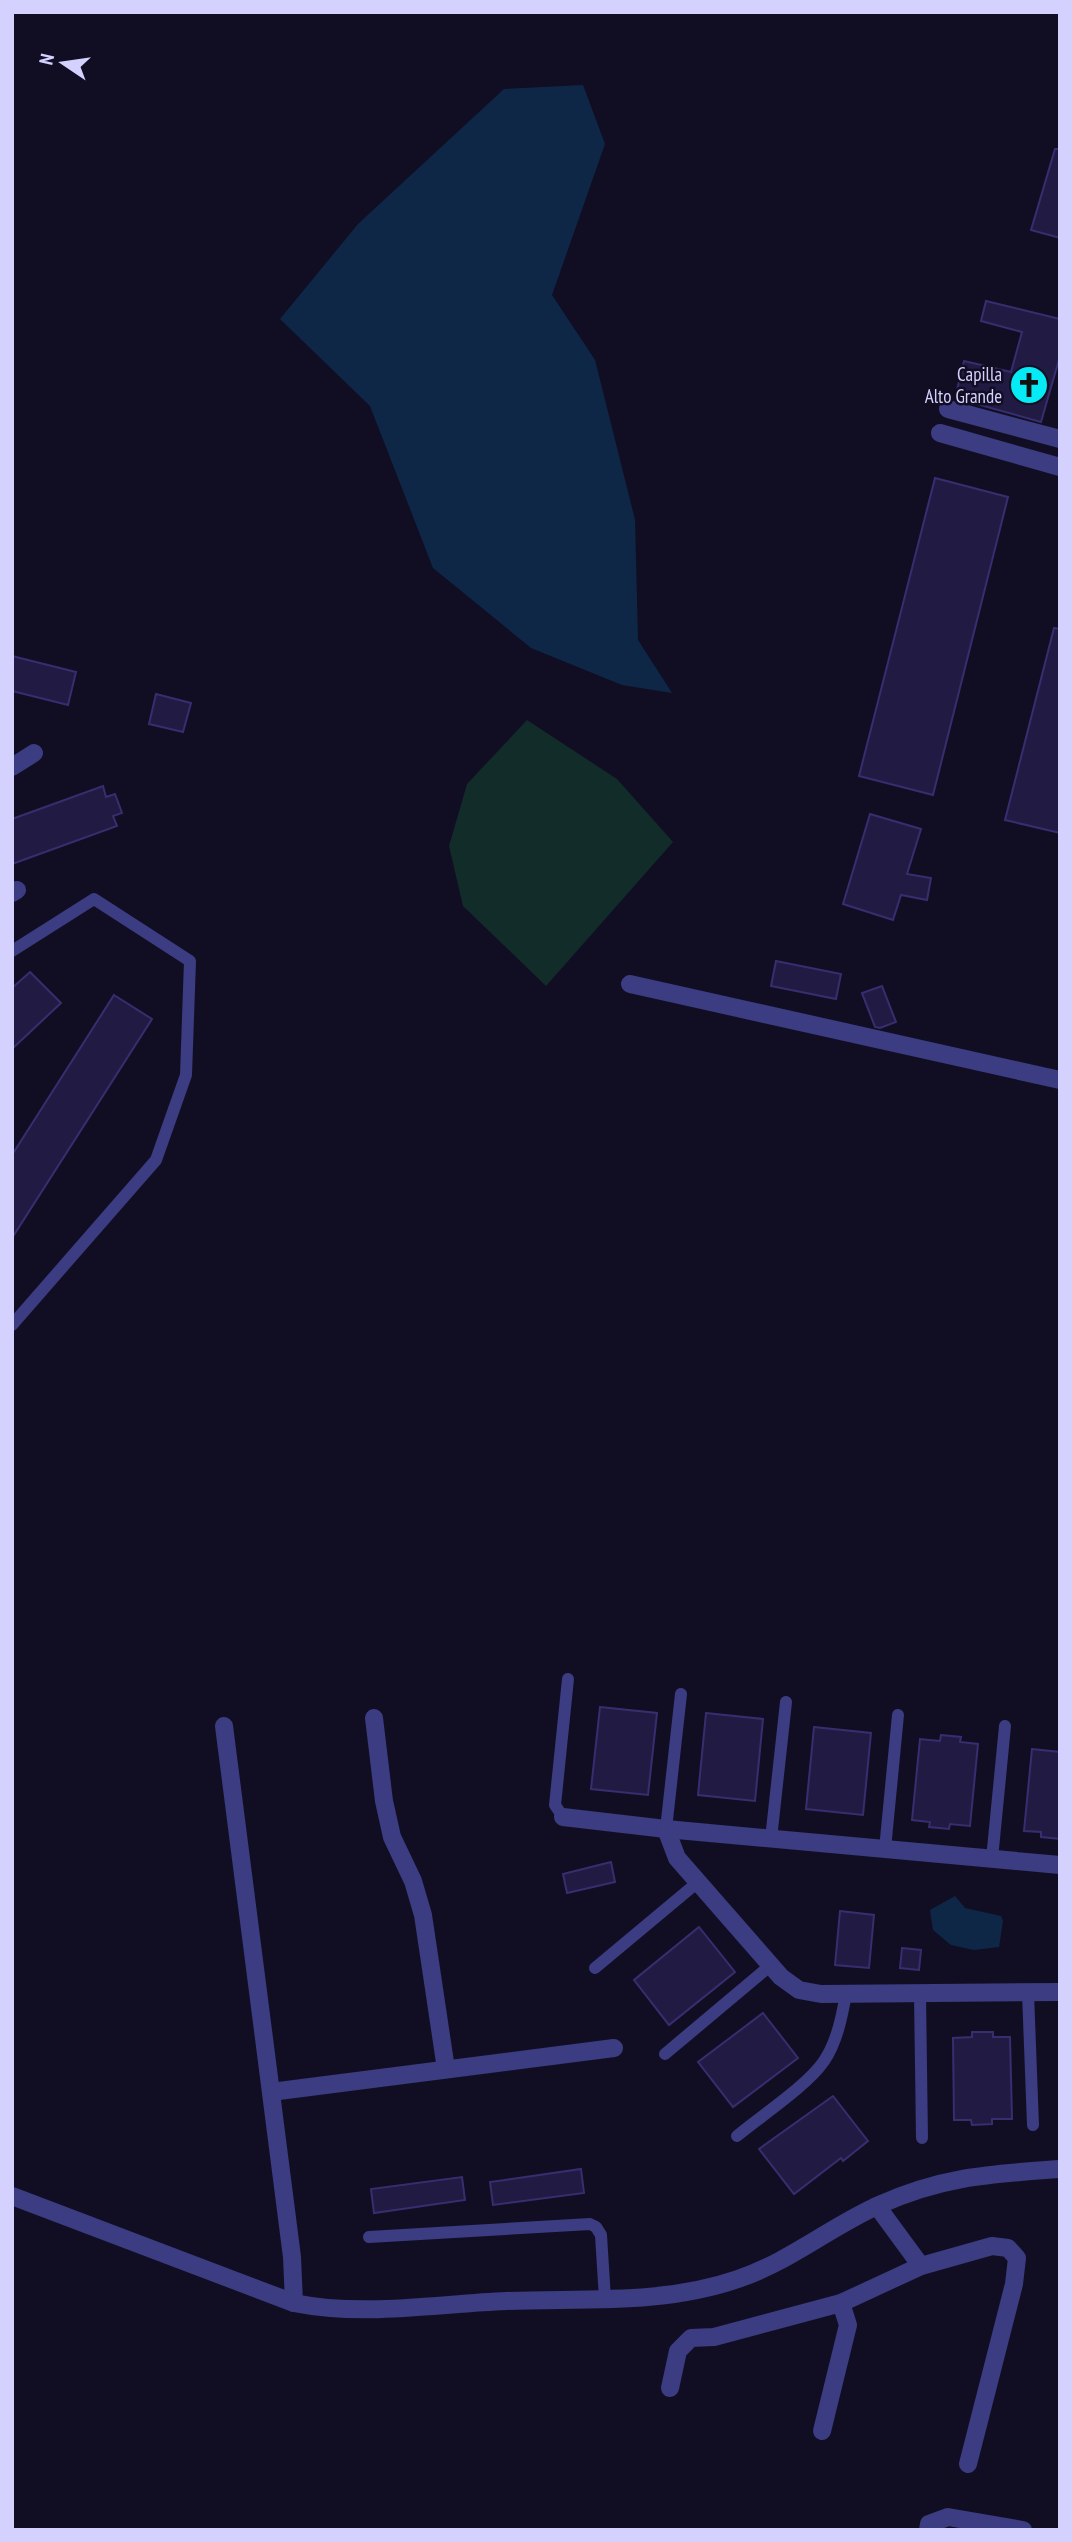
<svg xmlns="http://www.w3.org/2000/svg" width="1072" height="2542" font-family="'PT Sans Narrow',sans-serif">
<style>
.green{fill:#122c2a}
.water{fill:#0e2747}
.building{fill:#211b43;stroke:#372e6f;stroke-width:2}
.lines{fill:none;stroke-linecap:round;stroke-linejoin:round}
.lane{stroke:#3b3c81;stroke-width:12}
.street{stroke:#3b3c81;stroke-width:18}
.labels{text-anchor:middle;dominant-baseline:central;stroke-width:5;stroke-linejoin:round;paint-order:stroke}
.poi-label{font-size:19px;fill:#d4d1fe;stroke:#110e23;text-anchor:end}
</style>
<rect width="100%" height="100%" fill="#110e23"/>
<polygon class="green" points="527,720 617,779 673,842 546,986 463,906 449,846 467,784"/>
<g class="water">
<polygon points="583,85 605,144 552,295 595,360 635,520 638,640 672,693 622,685 531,648 433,568 370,406 280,319 358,224 504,89"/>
<polygon points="955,1896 965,1908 1001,1916 1003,1921 999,1947 974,1950 951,1945 933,1930 930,1910"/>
</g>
<g class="building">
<polygon points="1055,149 1060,149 1060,238 1031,230"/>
<polygon points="986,301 1060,319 1060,356 1041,422 955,398 964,361 1011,372 1022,332 981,321"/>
<polygon points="935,478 1008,497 933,795 859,776"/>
<polygon points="1054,628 1060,629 1060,833 1005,820"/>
<polygon points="12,656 76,672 68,705 12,691"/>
<polygon points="156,694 191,703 183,732 149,724"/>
<polygon points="103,786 106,797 115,794 122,813 113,816 117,826 12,864 12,819"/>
<polygon points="870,814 921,829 907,874 931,878 927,900 901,895 893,920 843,904"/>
<polygon points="776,961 841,974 836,999 771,986"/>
<polygon points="30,972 61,1003 12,1049 12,988"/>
<polygon points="882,986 896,1022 880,1028 875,1027 862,993"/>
<polygon points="114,995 152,1019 12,1238 12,1155"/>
<polygon points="600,1707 657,1713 648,1795 591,1789"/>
<polygon points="706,1713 763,1719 755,1801 698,1795"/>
<polygon points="814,1727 871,1733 863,1815 806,1809"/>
<polygon points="941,1735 961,1737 960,1742 978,1744 970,1826 950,1824 949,1829 929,1827 930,1822 912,1820 920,1739 940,1741"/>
<polygon points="1032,1749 1060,1752 1060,1839 1041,1837 1041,1832 1024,1831"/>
<polygon points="611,1862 615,1882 567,1893 563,1874"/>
<polygon points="840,1911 874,1915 869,1968 835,1965"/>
<polygon points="699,1927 735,1972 669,2025 634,1980"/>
<polygon points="902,1948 921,1950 919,1970 900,1968"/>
<polygon points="763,2013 798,2058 733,2107 698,2062"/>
<polygon points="972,2032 993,2032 993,2037 1010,2037 1012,2119 992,2119 992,2124 972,2125 971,2120 954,2120 953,2038 972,2037"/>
<polygon points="833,2096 868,2141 843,2161 841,2158 794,2194 759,2149"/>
<polygon points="581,2169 584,2193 493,2205 490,2182"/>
<polygon points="462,2177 465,2200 374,2213 371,2189"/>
</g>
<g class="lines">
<g class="lane">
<polyline points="12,951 94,899 190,961 186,1075 156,1160 12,1325"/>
<polyline points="563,1817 555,1805 568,1679"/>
<polyline points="666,1829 681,1694"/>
<polyline points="771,1839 786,1702"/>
<polyline points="885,1849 898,1715"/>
<polyline points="992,1859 1005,1726"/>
<polyline points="595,1968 698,1882"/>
<polyline points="1028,1993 1033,2125"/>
<polyline points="920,1995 922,2138"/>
<polyline points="665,2054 771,1965"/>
<path d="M737,2136C761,2116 808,2085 824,2061C837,2042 842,2016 846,1994"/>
<polyline points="369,2237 590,2224 596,2227 601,2235 605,2299"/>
</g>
<g class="street">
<polyline points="948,409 1060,439"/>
<polyline points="940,433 1060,467"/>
<polyline points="12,767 34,753"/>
<polyline points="12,893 17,890"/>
<polyline points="630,984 1060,1080"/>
<polyline points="374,1718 384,1801 392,1837 413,1881 423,1915 446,2069"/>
<polyline points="224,1726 292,2257 294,2303"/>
<polyline points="563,1817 666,1829 1060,1865"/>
<polyline points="666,1829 677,1858 781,1977 799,1990 821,1994 1060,1992"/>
<polyline points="271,2092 614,2048"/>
<path d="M12,2196L294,2303C363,2317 436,2304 506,2301C583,2298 663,2305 738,2279C789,2262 830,2227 879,2205C943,2176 991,2174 1060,2169"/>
<polyline points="877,2206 921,2266"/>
<polyline points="670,2388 678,2351 691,2338 714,2337 841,2303 921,2266 992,2246 1008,2248 1017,2258 1014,2284 968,2464"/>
<polyline points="822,2431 848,2325 841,2303"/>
<polyline points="928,2530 929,2524 948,2517 1023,2530"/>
</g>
</g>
<defs>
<symbol id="church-disc" viewBox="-11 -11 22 22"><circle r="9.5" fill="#06eaf5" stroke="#110e23"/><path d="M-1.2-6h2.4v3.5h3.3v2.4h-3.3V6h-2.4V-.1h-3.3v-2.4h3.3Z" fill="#111"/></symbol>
</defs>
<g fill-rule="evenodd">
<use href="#church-disc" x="1007" y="363" width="44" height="44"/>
</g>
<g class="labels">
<g class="poi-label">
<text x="1002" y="374">Capilla<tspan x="1002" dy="22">Alto Grande</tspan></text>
</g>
</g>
<rect width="1072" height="2542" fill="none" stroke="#d4d1fe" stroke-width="28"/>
<g transform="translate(63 63) rotate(283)" stroke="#110e23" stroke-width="5" paint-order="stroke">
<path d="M0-5L12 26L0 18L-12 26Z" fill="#d4d1fe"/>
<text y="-10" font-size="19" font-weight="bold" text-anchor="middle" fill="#d4d1fe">N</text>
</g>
</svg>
